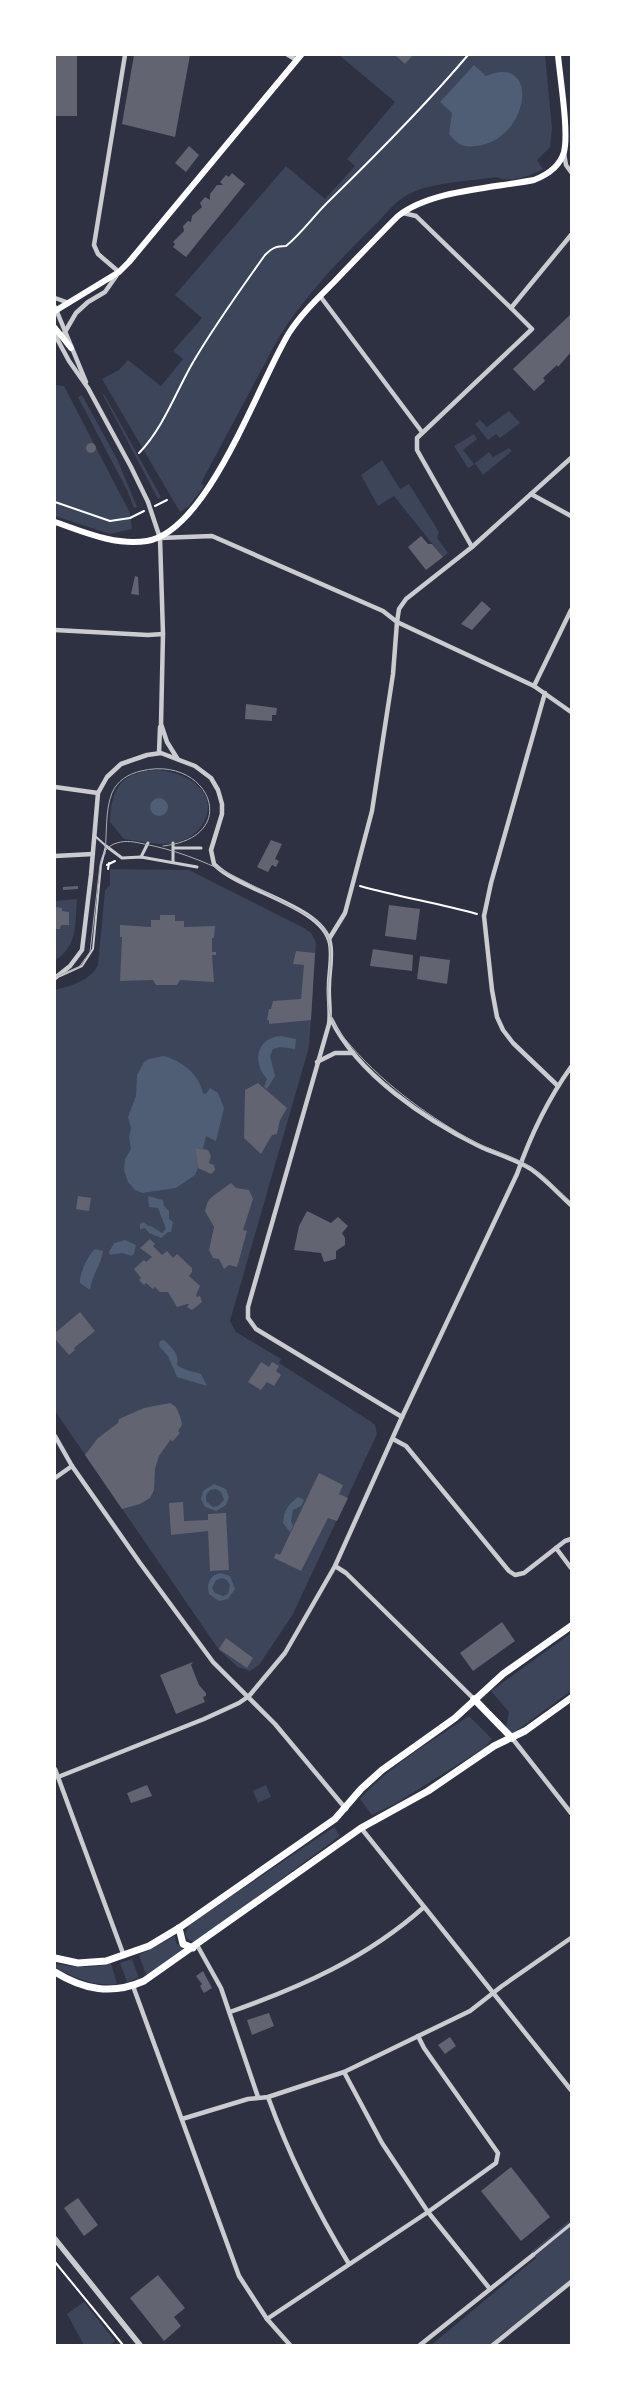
<svg xmlns="http://www.w3.org/2000/svg" width="626" height="2400" font-family="Figtree,sans-serif">
<style>
.green{fill:#3c4559}
.water{fill:#4f5d75;fill-rule:evenodd}
.building{fill:#626471}
.lines{fill:none;stroke-linecap:round;stroke-linejoin:round}
.path{stroke:#fff;stroke-width:2}
.service{stroke:#caccd0;stroke-width:2}
.pedestrian{stroke:#caccd0;stroke-width:3}
.minor{stroke:#caccd0;stroke-width:4.5}
.tertiary{stroke:#caccd0;stroke-width:5.5}
.secondary{stroke:#fff;stroke-width:6}
.primary{stroke:#fff;stroke-width:7}
.tram{stroke:#abadb3;stroke-width:1}
</style>
<rect width="100%" height="100%" fill="#2d3142"/>
<g class="green">
<path d="M339,55H545L552,128L550,147L537,160L543,169C532,175 509,184 497,177C471,181 434,182 411,193C398,199 388,211 379,221C343,256 306,294 279,337L201,483L204,486L189,506L180,512L102,379L119,370L128,360L161,386L183,359L173,351L202,318L175,295L286,166L325,199L355,166L347,159L395,102Z"/>
<polygon points="55,385 64,386 130,513 132,529 110,534 55,516"/>
<polygon points="104,394 161,497 158,499 103,395"/>
<polygon points="82,395 117,459 137,507 134,508 127,490 78,397"/>
<polygon points="509,411 520,423 500,438 496,434 488,440 475,424 480,420 487,427"/>
<polygon points="474,434 477,439 463,450 474,464 489,452 493,457 509,448 512,451 483,475 475,464 468,468 454,446"/>
<polygon points="382,460 400,489 409,484 439,532 437,538 448,553 443,557 394,496 378,506 361,475"/>
<path d="M159,770C175,772 194,778 203,792C217,812 199,837 178,842C160,847 142,841 124,839L110,822C111,787 122,771 159,770Z"/>
<path d="M110,869L189,870L304,928L311,933L316,942L309,1047L230,1321L236,1332L281,1359L279,1363L370,1421L375,1425L377,1434L293,1614L259,1665L250,1671L238,1667L219,1650L55,1411V990C71,985 89,982 98,965L105,890L110,885Z"/>
<path d="M77,899C75,923 78,947 55,960V901Z"/>
<polygon points="571,1633 571,1691 512,1734 506,1727 509,1712 491,1691"/>
<path d="M469,1716L492,1739L484,1748L395,1804L372,1815L360,1799C390,1765 432,1741 469,1716Z"/>
<polygon points="266,1785 271,1797 258,1803 253,1791"/>
<polygon points="334,1827 340,1836 200,1939 193,1942 187,1939 185,1933 190,1924"/>
<polygon points="175,1936 176,1943 185,1950 146,1975 139,1955"/>
<polygon points="132,1959 139,1978 127,1982 120,1963"/>
<path d="M111,1963L117,1984C94,1987 75,1978 55,1967V1964C75,1967 91,1969 111,1963Z"/>
<polygon points="571,2219 571,2280 491,2345 431,2345 536,2258 531,2252"/>
<polygon points="84,2302 115,2341 110,2345 84,2345 67,2314"/>
</g>
<g class="water">
<path d="M474,65L486,76C541,52 530,141 476,146C463,148 457,144 449,134L452,113L440,102Z"/>
<circle cx="159" cy="807" r="9"/>
<path d="M281,1036L296,1039L295,1049L280,1047L273,1049L270,1056L275,1076L267,1089L264,1087L267,1079C251,1061 257,1038 281,1036Z"/>
<path d="M164,1056C182,1061 199,1074 203,1093L206,1094L210,1088L218,1093L224,1108L216,1141L206,1136L203,1149L195,1148L198,1168L195,1175L176,1188L142,1193L135,1190L128,1182L124,1170L125,1159L131,1149L129,1137L131,1128L128,1117L136,1096L137,1075L144,1062L149,1059Z"/>
<polygon points="148,1196 163,1200 164,1206 169,1211 169,1219 173,1222 171,1232 168,1232 161,1238 149,1233 145,1228 140,1229 140,1224 144,1222 148,1226 151,1226 162,1233 166,1229 158,1208 149,1207"/>
<polygon points="125,1240 136,1245 134,1254 131,1256 122,1253 110,1255 109,1252 114,1243"/>
<path d="M95,1249L103,1251C101,1266 92,1274 90,1290L80,1283C79,1274 88,1255 95,1249Z"/>
<path d="M164,1340C171,1347 180,1354 177,1365C186,1371 192,1371 201,1374L207,1386L177,1377L168,1356L159,1346L160,1341Z"/>
<path d="M214,1484L226,1489L229,1497L226,1505L216,1511L205,1507L201,1499L203,1491ZM216,1489L221,1492L224,1500L218,1506L213,1507L206,1501V1495L210,1490Z"/>
<path d="M298,1497L304,1500L301,1506L293,1510L291,1521L293,1526L290,1532L283,1523C284,1510 288,1505 298,1497Z"/>
<path d="M221,1573L230,1576L235,1589L228,1599L219,1601L209,1594C206,1583 210,1575 221,1573ZM222,1578L227,1580L230,1585L228,1594L223,1596L215,1593L212,1588L216,1580Z"/>
</g>
<g class="building">
<rect x="56" y="55" width="21" height="61"/>
<polygon points="134,55 190,55 175,137 122,124"/>
<polygon points="395,55 413,55 405,64"/>
<polygon points="189,146 199,155 186,172 175,163"/>
<polygon points="232,173 245,184 186,257 173,247 175,244 173,242 184,231 183,226 188,221 191,222 192,216 202,207 200,203 205,197 210,200 210,194 217,185 223,185 220,182 226,175 229,177"/>
<polygon points="571,314 571,352 558,367 557,365 543,378 545,381 534,391 513,369"/>
<circle cx="91" cy="448" r="5"/>
<polygon points="421,536 428,544 432,544 443,557 426,570 408,547"/>
<polygon points="135,576 138,577 139,595 131,594"/>
<polygon points="482,601 491,609 472,630 461,624"/>
<polygon points="246,704 277,708 276,715 272,715 272,721 245,719"/>
<polygon points="271,840 282,844 275,859 279,861 276,867 272,865 268,872 257,867"/>
<polygon points="78,886 78,889 63,890 63,887"/>
<polygon points="389,905 420,909 416,940 385,936"/>
<polygon points="55,907 62,908 62,911 69,912 69,925 61,925 60,929 55,929"/>
<polygon points="160,915 175,915 175,921 184,921 184,927 215,926 214,938 212,938 212,952 216,952 216,955 212,955 214,982 180,980 177,985 156,985 153,980 120,981 122,937 120,937 120,925 151,927 151,920 160,920"/>
<polygon points="373,949 413,955 412,971 370,966"/>
<polygon points="296,951 315,953 311,1020 269,1024 269,1020 267,1020 269,1009 271,1009 273,1001 301,999 304,965 293,964"/>
<polygon points="420,956 450,960 447,984 417,979"/>
<polygon points="258,1083 287,1108 280,1120 277,1134 272,1135 261,1154 244,1138 245,1090"/>
<polygon points="195,1148 208,1150 211,1156 209,1163 214,1165 215,1170 211,1174 198,1168"/>
<polygon points="231,1183 236,1188 249,1190 253,1199 243,1230 247,1231 237,1267 229,1265 224,1269 219,1259 213,1258 209,1250 214,1227 205,1211 208,1201 213,1196"/>
<polygon points="78,1196 91,1198 89,1211 76,1209"/>
<polygon points="307,1211 331,1223 338,1217 348,1226 342,1233 345,1238 345,1245 336,1251 336,1259 324,1262 321,1253 294,1250 299,1226"/>
<polygon points="150,1239 155,1244 153,1246 162,1255 167,1251 173,1258 177,1254 192,1268 192,1272 189,1276 200,1286 196,1295 197,1297 200,1296 202,1302 192,1310 187,1307 189,1304 187,1304 177,1307 168,1292 160,1292 155,1287 153,1289 146,1283 144,1285 139,1280 141,1278 134,1269 144,1260 146,1262 152,1257 140,1248"/>
<polygon points="80,1312 95,1331 74,1348 75,1350 69,1355 55,1339 55,1333"/>
<polygon points="261,1362 269,1367 272,1362 279,1366 276,1371 281,1375 274,1386 267,1382 261,1390 248,1382"/>
<polygon points="170,1403 176,1407 180,1416 182,1425 178,1431 180,1433 172,1442 171,1439 159,1456 155,1469 154,1490 150,1498 140,1504 122,1509 85,1455 98,1438 118,1423 119,1419 144,1408"/>
<polygon points="319,1473 343,1485 339,1494 348,1498 337,1521 328,1518 301,1571 274,1558 276,1553 280,1555"/>
<polygon points="183,1502 184,1521 208,1520 208,1514 226,1513 229,1570 210,1571 208,1531 171,1535 169,1503"/>
<polygon points="502,1622 515,1641 473,1671 460,1653"/>
<polygon points="226,1638 253,1658 247,1668 219,1649"/>
<polygon points="193,1662 191,1665 199,1685 206,1693 206,1696 203,1697 205,1702 176,1714 160,1675"/>
<polygon points="147,1785 152,1796 131,1803 127,1793"/>
<polygon points="203,1971 212,1988 204,1993 200,1986 202,1984 196,1976"/>
<polygon points="269,2013 274,2026 252,2035 247,2020"/>
<polygon points="450,2037 456,2046 445,2054 438,2045"/>
<polygon points="511,2167 550,2217 521,2241 481,2191"/>
<polygon points="78,2198 98,2225 84,2236 64,2208"/>
<polygon points="158,2275 185,2308 174,2317 181,2326 164,2341 130,2298"/>
</g>
<g class="lines">
<g class="path">
<path d="M139,453C163,428 175,394 192,364C214,326 240,290 265,255C272,248 276,246 286,246C302,233 315,214 331,199C378,153 425,106 468,55"/>
<polyline points="55,502 110,521 130,518 144,511"/>
<polyline points="155,506 167,500"/>
<polyline points="107,865 115,861"/>
<polyline points="108,869 109,863"/>
<path d="M360,886C399,897 438,903 477,914"/>
<polyline points="55,2262 123,2345"/>
</g>
<polyline class="service" points="60,976 82,966 93,949 101,865 106,846 95,836"/>
<g class="pedestrian">
<polyline points="106,846 122,858 141,857 197,867"/>
<polyline points="174,848 201,848"/>
<polyline points="141,857 148,843"/>
<polyline points="173,861 173,843"/>
<polyline points="533,2255 571,2224"/>
</g>
<g class="minor">
<polyline points="288,55 297,60"/>
<polyline points="564,153 566,165 571,172"/>
<polyline points="403,213 416,216 511,308"/>
<polyline points="320,296 422,432"/>
<polyline points="55,298 69,303"/>
<polyline points="55,307 86,382"/>
<polyline points="55,335 69,361 88,388 131,467 148,502 160,538 163,634 161,724 167,742 177,758"/>
<polyline points="62,337 76,313 88,302 105,292 119,272 98,254 94,245 125,55"/>
<polyline points="531,494 571,516"/>
<polyline points="160,538 212,536 383,611 397,622 534,686 571,712"/>
<polyline points="472,547 417,450 417,438 532,329 511,308 571,235"/>
<polyline points="55,630 148,635 163,634"/>
<polyline points="534,686 571,610"/>
<polyline points="545,693 491,883 484,916 492,990 497,1017 503,1030 513,1043 558,1086"/>
<polyline points="159,753 160,727"/>
<polyline points="55,787 98,793"/>
<polyline points="55,856 93,854"/>
<polyline points="329,939 345,913 372,811 393,674 397,622 399,609 406,599 472,547 571,458"/>
<path d="M55,978L70,966L82,950L91,875L98,793L107,777L121,764L147,755L161,753L195,766L211,778L218,790L222,804V814L211,850L214,864C239,891 322,905 330,943C333,956 329,972 329,985C328,998 331,1012 329,1024L248,1307V1318L256,1329L402,1417"/>
<path d="M331,1019C357,1074 426,1120 479,1146C496,1154 515,1159 531,1169C545,1179 558,1193 571,1205"/>
<polyline points="317,1062 335,1053 353,1053"/>
<polyline points="55,1436 72,1466 140,1563 213,1662 275,1724 346,1809"/>
<polyline points="393,1439 406,1446 509,1571 515,1575 524,1573 565,1541 571,1539"/>
<polyline points="55,1478 72,1466"/>
<polyline points="556,1548 571,1568"/>
<polyline points="335,1566 346,1573 474,1699"/>
<polyline points="512,1738 571,1813"/>
<polyline points="55,1769 124,1956"/>
<path d="M58,1777L204,1719L239,1703L249,1696L285,1653L335,1566L402,1417L517,1174C530,1137 548,1099 571,1067"/>
<polyline points="361,1828 571,2090"/>
<polyline points="197,1945 221,1988 258,2097"/>
<polyline points="133,1986 239,2276 267,2319 290,2345"/>
<path d="M230,2012C301,1987 367,1958 424,1907"/>
<polyline points="344,2072 382,2143 428,2212 490,2289"/>
<path d="M268,2097C290,2158 315,2208 349,2264"/>
<polyline points="182,2119 248,2099 268,2097 344,2072 470,2011 502,1986 571,1938"/>
<polyline points="267,2319 428,2212 496,2163 498,2153 424,2048 418,2036"/>
<polyline points="420,2345 533,2255"/>
<polyline points="493,2345 571,2282"/>
</g>
<polyline class="tertiary" points="55,2239 140,2345"/>
<g class="secondary">
<polyline points="55,311 119,272 129,262 301,55"/>
<polyline points="55,328 71,348"/>
<path d="M55,522C84,532 115,546 147,541C208,531 258,384 289,333C301,314 318,298 334,282C355,260 376,238 398,216C431,190 493,188 534,180C547,175 560,166 564,152C569,132 560,78 558,55"/>
</g>
<g class="primary">
<polyline points="474,1699 512,1738"/>
<polyline points="179,1928 183,1944 193,1948"/>
<polyline points="55,1958 78,1963 106,1961 149,1946 179,1928 335,1819 361,1789 382,1770 455,1718 503,1674 571,1626"/>
<path d="M55,1972C84,1990 112,1995 144,1981L361,1828L428,1791L494,1746L525,1731L571,1698"/>
</g>
<g class="tram">
<path d="M105,854C107,835 105,810 112,793C117,781 128,774 141,771C209,754 244,837 163,846"/>
<path d="M55,977L79,967L90,952L100,865C102,854 106,846 117,843C126,840 135,842 144,844C204,855 256,888 309,916C347,939 322,975 329,1010C331,1021 338,1031 345,1039C380,1081 422,1112 469,1139C489,1150 512,1155 531,1167C546,1176 558,1191 571,1202"/>
</g>
</g>
<rect width="626" height="2400" fill="none" stroke="#ffffff" stroke-width="112"/>
</svg>
